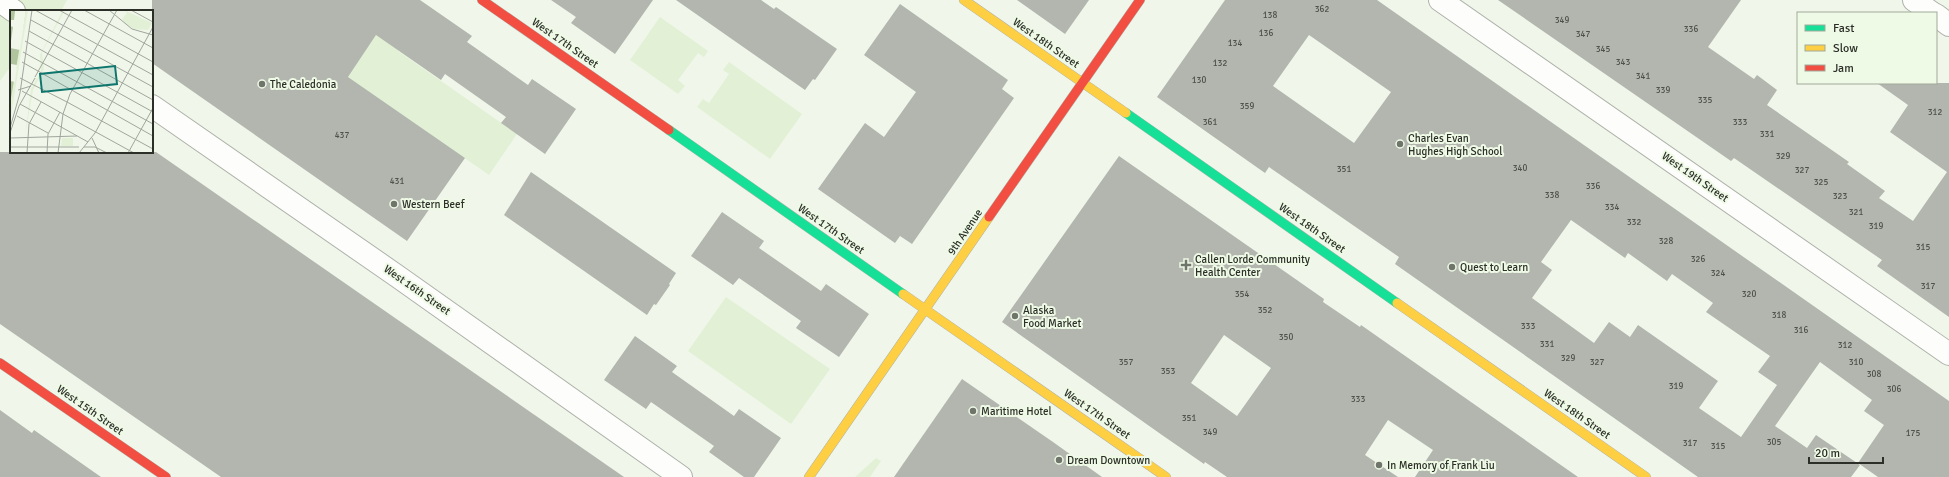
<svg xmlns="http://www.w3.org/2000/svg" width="1949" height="477" font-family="Signika,sans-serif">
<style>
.green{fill:#e2f1d5}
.building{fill:#b2b6ae;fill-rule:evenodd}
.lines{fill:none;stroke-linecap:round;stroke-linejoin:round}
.street-casing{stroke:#aeb2aa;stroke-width:24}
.fast-casing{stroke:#aeb2aa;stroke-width:10}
.slow-casing{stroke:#aeb2aa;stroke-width:10}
.jam-casing{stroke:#aeb2aa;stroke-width:10}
.street{stroke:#fdfefc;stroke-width:22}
.fast{stroke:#16e098;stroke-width:9}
.slow{stroke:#ffcf43;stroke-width:9}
.jam{stroke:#f24e42;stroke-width:9}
.poi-dot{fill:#70756c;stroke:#effae6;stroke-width:1.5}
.labels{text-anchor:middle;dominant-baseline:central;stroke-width:4;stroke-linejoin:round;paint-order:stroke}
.number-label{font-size:9px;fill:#4d514a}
.street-label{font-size:11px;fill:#2b2f28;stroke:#effae6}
.poi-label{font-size:11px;fill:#2b2f28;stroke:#effae6;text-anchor:start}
.inset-road{fill:none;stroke:#a1a69c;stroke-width:1}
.view{fill:#0f766e;fill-opacity:0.15;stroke:#0f766e;stroke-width:2}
.inset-edge{fill:none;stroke:#2b2f28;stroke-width:2}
</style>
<rect width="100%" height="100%" fill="#f0f6ea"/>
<g class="green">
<polygon points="0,0 67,0 61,11 11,11 11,66 0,81"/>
<polygon points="393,10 416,26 398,51 517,134 489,175 348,77"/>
<polygon points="660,17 708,51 704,57 698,53 678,80 685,86 678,94 630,60"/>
<polygon points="729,62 802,114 770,159 697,107 703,99 709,103 729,74 723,70"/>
<polygon points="726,297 830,369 791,424 688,351"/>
<polygon points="876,458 881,461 870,477 855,477"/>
</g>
<g class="building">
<polygon points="152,0 420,0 472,36 467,42 528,85 532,79 576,109 545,154 501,123 506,117 445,74 441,80 376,35 348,77 465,158 407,241 152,63"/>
<polygon points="551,0 653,0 615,54 571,23 576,17"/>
<polygon points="676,0 761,0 774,9 776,7 837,49 815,80 813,79 805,90"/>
<polygon points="1017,0 1089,0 1065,34"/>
<path d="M1225,0H1377L1949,401V477H1878L1858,463L1884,425L1864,411L1872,400L1820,362L1775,426L1807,448L1816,435L1860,465L1851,477H1698L1395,264L1399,257L1269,167L1265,173L1157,97ZM1309,35L1391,92L1354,143L1273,86ZM1571,220L1625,258L1628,253L1667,281L1672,274L1713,303L1706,312L1770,356L1758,372L1777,385L1741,437L1699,408L1718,381L1638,325L1630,337L1609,322L1594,343L1532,298L1552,270L1541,262Z"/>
<polygon points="1498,0 1741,0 1708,47 1754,79 1757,75 1777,90 1767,105 1849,162 1847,164 1885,191 1879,198 1913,221 1947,172 1890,132 1908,105 1877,83 1949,83 1949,317 1877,266 1882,260 1734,158 1731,161"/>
<polygon points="900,4 1008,80 1002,89 1014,98 912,244 900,236 895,243 818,189 865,123 884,137 916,92 864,55"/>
<polygon points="0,152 156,152 624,477 221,477 0,324"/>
<path d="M1119,156L1324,299L1323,302L1360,327L1361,325L1578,477H1415L1433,450L1388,420L1365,455L1398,477H1227L1205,462L1204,464L1162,435L1002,322ZM1224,335L1271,368L1237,416L1191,383Z"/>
<polygon points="531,172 676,273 669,284 670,285 656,305 654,304 647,315 504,215"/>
<polygon points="722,212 764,241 759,248 821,291 826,284 869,314 839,357 796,328 801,321 739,278 733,285 691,256"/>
<polygon points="635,336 677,366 672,372 734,416 739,409 781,438 754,477 744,477 709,452 714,446 651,402 646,409 604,380"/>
<polygon points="962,379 1053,442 1102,477 894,477"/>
<polygon points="0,410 32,433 34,430 101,477 0,477"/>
</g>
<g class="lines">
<defs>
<g id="street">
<polyline points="1440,0 1949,354"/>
<polyline points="1914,0 1932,13"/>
<polyline points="0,1 14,11"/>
<polyline points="1936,15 1949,25"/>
<polyline points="152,106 397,276 681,477"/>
</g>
<g id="fast">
<polyline points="1126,113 1397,303"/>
<polyline points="669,130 903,294"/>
</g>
<g id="slow">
<polyline points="964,0 1126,113"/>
<polyline points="903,294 1166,477"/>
<polyline points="1397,303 1646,477"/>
<polyline points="809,477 989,217"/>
</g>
<g id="jam">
<polyline points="482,0 669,130"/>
<polyline points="989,217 1140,0"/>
<polyline points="0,363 166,477"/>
</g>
</defs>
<use href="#street" class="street-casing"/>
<use href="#fast" class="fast-casing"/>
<use href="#slow" class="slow-casing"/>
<use href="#jam" class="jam-casing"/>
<use href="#street" class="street"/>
<use href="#fast" class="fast"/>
<use href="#slow" class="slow"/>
<use href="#jam" class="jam"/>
</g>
<g class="poi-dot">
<circle cx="262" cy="84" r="4"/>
<circle cx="1400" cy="144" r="4"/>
<circle cx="394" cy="204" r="4"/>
<path d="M1184 259h4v4h4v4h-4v4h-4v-4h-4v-4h4z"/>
<circle cx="1452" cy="267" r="4"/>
<circle cx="1015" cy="316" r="4"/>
<circle cx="973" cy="411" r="4"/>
<circle cx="1059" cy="460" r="4"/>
<circle cx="1379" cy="465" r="4"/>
</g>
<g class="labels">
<g class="number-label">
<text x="1322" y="9">362</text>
<text x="1270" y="15">138</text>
<text x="1562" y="20">349</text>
<text x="1691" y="29">336</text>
<text x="1266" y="33">136</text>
<text x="1583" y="34">347</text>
<text x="1235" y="43">134</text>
<text x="1603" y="49">345</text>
<text x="1623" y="62">343</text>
<text x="1220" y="63">132</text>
<text x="1643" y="76">341</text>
<text x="1199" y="80">130</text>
<text x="1663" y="90">339</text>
<text x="1705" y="100">335</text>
<text x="1247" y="106">359</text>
<text x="1935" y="112">312</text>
<text x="1210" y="122">361</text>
<text x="1740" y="122">333</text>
<text x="1767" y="134">331</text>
<text x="342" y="135">437</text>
<text x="1783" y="156">329</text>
<text x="1520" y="168">340</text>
<text x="1344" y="169">351</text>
<text x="1802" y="170">327</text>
<text x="397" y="181">431</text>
<text x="1821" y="182">325</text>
<text x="1593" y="186">336</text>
<text x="1552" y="195">338</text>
<text x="1840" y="196">323</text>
<text x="1612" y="207">334</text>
<text x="1856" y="212">321</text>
<text x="1634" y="222">332</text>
<text x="1876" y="226">319</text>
<text x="1666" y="241">328</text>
<text x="1923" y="247">315</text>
<text x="1698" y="259">326</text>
<text x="1718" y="273">324</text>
<text x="1928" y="286">317</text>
<text x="1242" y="294">354</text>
<text x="1749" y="294">320</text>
<text x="1265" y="310">352</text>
<text x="1779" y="315">318</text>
<text x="1528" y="326">333</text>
<text x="1801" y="330">316</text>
<text x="1286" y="337">350</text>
<text x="1547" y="344">331</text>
<text x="1845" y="345">312</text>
<text x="1568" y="358">329</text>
<text x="1126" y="362">357</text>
<text x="1597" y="362">327</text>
<text x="1856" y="362">310</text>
<text x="1168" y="371">353</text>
<text x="1874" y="374">308</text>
<text x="1676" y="386">319</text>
<text x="1894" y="389">306</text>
<text x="1358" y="399">333</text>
<text x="1189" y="418">351</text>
<text x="1210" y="432">349</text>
<text x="1913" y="433">175</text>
<text x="1774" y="442">305</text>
<text x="1690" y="443">317</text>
<text x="1718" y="446">315</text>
</g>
<g class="street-label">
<text transform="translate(565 43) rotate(35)">West 17th Street</text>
<text transform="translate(1046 43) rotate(35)">West 18th Street</text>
<text transform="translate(1695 177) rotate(35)">West 19th Street</text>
<text transform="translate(1312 228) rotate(35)">West 18th Street</text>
<text transform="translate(831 229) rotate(35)">West 17th Street</text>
<text transform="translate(965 232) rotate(-56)">9th Avenue</text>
<text transform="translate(417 290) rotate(35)">West 16th Street</text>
<text transform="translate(90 410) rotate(35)">West 15th Street</text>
<text transform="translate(1097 414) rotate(35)">West 17th Street</text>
<text transform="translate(1577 414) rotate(35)">West 18th Street</text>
</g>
<g class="poi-label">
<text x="270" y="84">The Caledonia</text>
<text x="1408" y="138">Charles Evan<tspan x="1408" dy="13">Hughes High School</tspan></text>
<text x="402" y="204">Western Beef</text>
<text x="1195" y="259">Callen Lorde Community<tspan x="1195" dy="13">Health Center</tspan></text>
<text x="1460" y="267">Quest to Learn</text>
<text x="1023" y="310">Alaska<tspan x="1023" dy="13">Food Market</tspan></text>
<text x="981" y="411">Maritime Hotel</text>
<text x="1067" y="460">Dream Downtown</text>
<text x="1387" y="465">In Memory of Frank Liu</text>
</g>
</g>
<g transform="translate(10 10)">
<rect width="143" height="143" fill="#f0f6ea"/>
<path d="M0,0H18L0,112ZM53,0H55L32,42L34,59L23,80L15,126L21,79L26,70L23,66L27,69L31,61L30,45ZM114,0L142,13L138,20L124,19L115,14L112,9L117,3ZM52,128H63V136H51Z" fill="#e2f1d5"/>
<path d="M0,0H16L0,94Z" fill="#b0c49e"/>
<path d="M1,0H16L10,40L0,38L3,17L0,16V10H4L5,1ZM1,54L7,55L5,72L0,71Z" fill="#f0f6ea"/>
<path class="inset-road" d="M25,0L143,65M49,0L143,52M74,0L143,38M99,0L122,19L143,25M121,0L143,12M21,10L143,77M19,21L143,90M15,31L143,102M13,42L143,114M12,52L143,126M25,67L62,0M10,68L57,92M8,80L21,76M12,81L53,104L60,84L107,0M57,92L143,139M10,94L78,132M7,106L38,123M0,118L10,83L22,0M0,123L9,96L25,68M0,128L67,126M82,128L89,143M0,137H69M74,137H85L97,143M17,143L19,114L31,92M37,143L38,124L50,102M48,143L53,104L124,143M69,143L85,123L143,17M118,143L143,98"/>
<path class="view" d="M105,56L107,74L32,82L30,64Z"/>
<rect width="143" height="143" class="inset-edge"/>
</g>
<rect x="1797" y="12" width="140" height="72" fill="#effae6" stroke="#a1a99a"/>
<rect x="1805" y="25" width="20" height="6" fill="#16e098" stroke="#a1a99a"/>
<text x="1833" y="32" font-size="12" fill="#2b2f28">Fast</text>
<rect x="1805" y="45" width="20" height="6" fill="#ffcf43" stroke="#a1a99a"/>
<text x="1833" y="52" font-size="12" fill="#2b2f28">Slow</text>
<rect x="1805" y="65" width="20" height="6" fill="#f24e42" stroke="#a1a99a"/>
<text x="1833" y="72" font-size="12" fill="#2b2f28">Jam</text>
<path d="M1809 457v6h74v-6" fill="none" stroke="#2b2f28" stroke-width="2"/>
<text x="1815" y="457" font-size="12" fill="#2b2f28" stroke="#effae6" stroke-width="3" paint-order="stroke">20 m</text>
</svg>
